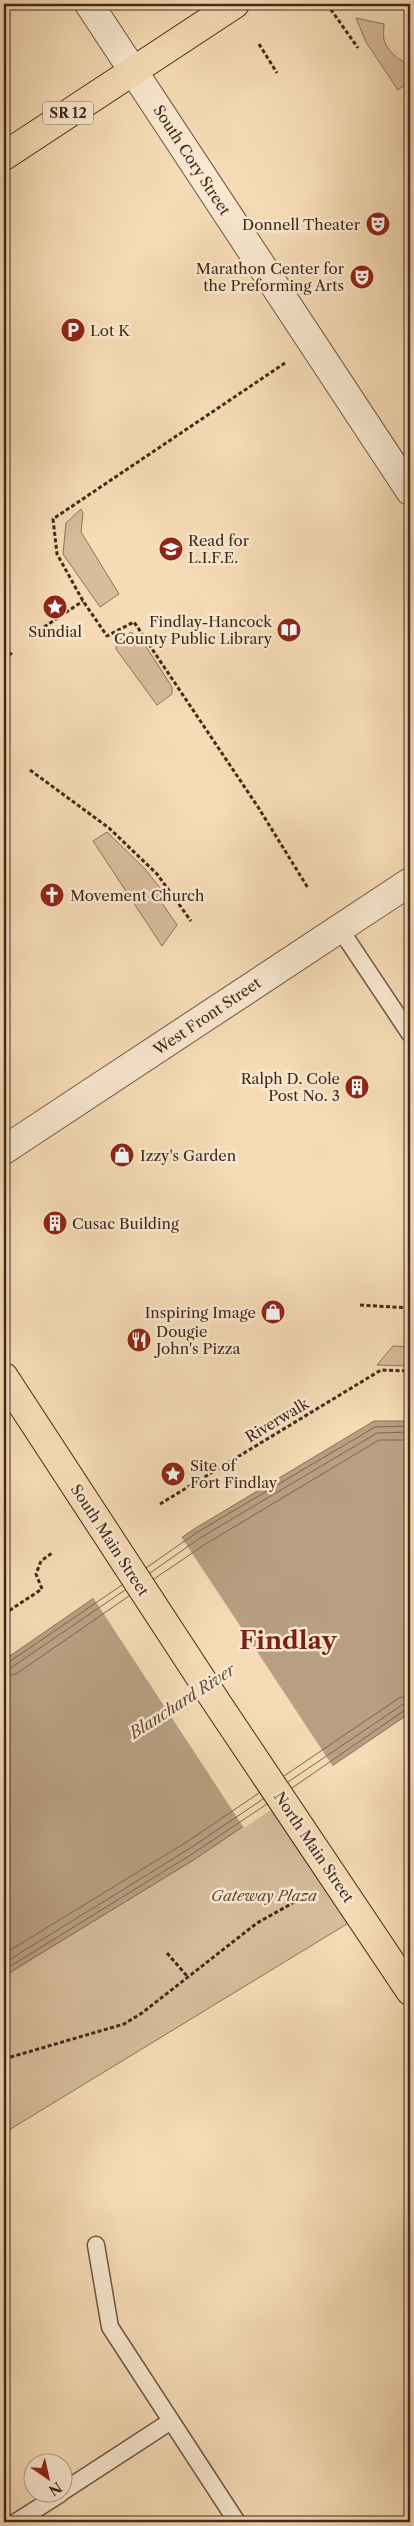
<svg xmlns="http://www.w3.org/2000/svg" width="414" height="2526" font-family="'Libre Caslon Text',serif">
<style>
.green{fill:#d8bd9c;stroke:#8e725d}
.water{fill:#b99f82;stroke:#8a6f5a}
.pier{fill:#f6dcb6}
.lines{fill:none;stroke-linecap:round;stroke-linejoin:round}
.shore{stroke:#7e6450;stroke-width:1}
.service-casing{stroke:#705544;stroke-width:19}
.tertiary-casing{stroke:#705544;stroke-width:30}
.trunk-casing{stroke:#44281e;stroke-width:30}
.path{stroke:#44281e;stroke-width:3;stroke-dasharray:4 2.5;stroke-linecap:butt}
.service{stroke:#f9e8d0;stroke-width:16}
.tertiary{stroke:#f9e8d0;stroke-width:28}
.trunk{stroke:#f6dcb6;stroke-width:28}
.labels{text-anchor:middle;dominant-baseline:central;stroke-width:5;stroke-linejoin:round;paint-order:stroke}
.shield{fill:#f9e8d0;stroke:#7a6253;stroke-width:1}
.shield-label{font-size:14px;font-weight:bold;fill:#44281e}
.street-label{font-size:15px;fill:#44281e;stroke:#f9e8d0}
.poi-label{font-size:15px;fill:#44281e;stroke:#f9e8d0;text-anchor:start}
.park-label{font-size:15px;font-style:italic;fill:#624637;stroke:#f9e8d0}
.water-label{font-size:16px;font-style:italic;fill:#674c3c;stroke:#f9e8d0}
.town-label{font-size:25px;font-weight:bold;fill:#7a1f14;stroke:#f9e8d0}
</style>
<rect width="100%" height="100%" fill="#f6dcb6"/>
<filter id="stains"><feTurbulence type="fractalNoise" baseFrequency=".004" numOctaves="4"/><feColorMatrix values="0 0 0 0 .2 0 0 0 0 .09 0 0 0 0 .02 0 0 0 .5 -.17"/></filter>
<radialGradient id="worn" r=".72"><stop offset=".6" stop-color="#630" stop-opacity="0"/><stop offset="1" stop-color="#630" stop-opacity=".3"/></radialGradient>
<g class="green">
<path d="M356,18L384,24C384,29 383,35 384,40C387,50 400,63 410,63V81L398,90L366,42Z"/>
<polygon points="81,509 83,513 81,532 119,594 100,607 63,554 66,523"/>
<polygon points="131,632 143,642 172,687 172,694 157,705 116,649 117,642"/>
<polygon points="107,832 144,868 166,895 160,900 177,925 162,946 93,841"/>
<polygon points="393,1346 410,1347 410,1366 377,1365"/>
<polygon points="273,1806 360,1916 4,2133 4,1976 195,1859"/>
</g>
<polygon class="water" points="374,1421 410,1421 410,1713 195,1859 4,1976 4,1660 194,1529"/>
<polygon class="pier" points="180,1535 334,1768 244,1828 92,1596"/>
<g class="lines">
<g class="shore">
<polyline points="146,1568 196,1533 375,1427 410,1426"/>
<polyline points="150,1573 200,1538 377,1433 410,1432"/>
<polyline points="154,1579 204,1545 379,1440 410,1440"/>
<polyline points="4,1663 9,1662 122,1585"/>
<polyline points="4,1670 12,1667 125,1590"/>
<polyline points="4,1677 16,1674 129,1596"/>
<polyline points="284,1776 399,1698 410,1695"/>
<polyline points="288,1782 402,1705 410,1703"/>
<polyline points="292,1788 405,1710 410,1709"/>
<polyline points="4,1954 185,1843 259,1793"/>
<polyline points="4,1963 189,1849 263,1799"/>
<polyline points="4,1970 192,1854 267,1804"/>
</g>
<defs>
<g id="service">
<polyline points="340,929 410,1034"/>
<polyline points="96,2245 110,2327 237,2522"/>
<polyline points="62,2492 171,2421"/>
<polyline points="16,2522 60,2494"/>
</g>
<g id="tertiary">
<polyline points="89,4 410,491"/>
<polyline points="4,1150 410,882"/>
</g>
<g id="trunk">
<polyline points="4,156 235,4"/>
<polyline points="4,1377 217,1703 410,1991"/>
</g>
</defs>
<use href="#service" class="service-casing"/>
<use href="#tertiary" class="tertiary-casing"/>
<use href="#trunk" class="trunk-casing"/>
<g class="path">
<polyline points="327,4 358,48"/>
<polyline points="259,44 277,73"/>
<polyline points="285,363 53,519 57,554 83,601 107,636 134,622 258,807 308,888"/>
<polyline points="44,627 83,601"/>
<polyline points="4,658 12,653"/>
<polyline points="30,770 109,828 157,874 191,921"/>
<polyline points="360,1305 410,1308"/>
<polyline points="160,1504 381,1370 410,1371"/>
<polyline points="4,1614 42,1589 36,1574 41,1561 52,1553"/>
<polyline points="167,1953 187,1976"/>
<polyline points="4,2059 124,2024 142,2013 257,1923 307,1895"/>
</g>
<use href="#service" class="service"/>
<use href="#tertiary" class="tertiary"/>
<use href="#trunk" class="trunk"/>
</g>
<defs>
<symbol id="theatre-disc" viewBox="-11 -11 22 22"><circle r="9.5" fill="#8f2418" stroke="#f9e8d0"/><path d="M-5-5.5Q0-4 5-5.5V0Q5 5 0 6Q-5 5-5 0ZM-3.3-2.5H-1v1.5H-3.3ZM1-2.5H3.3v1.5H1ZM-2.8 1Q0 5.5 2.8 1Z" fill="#fff"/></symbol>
<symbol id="parking-disc" viewBox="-11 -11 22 22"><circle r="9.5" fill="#8f2418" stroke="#f9e8d0"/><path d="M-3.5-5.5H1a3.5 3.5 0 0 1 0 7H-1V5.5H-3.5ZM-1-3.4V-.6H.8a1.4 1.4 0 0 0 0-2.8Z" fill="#fff"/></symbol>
<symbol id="school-disc" viewBox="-11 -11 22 22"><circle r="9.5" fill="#8f2418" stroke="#f9e8d0"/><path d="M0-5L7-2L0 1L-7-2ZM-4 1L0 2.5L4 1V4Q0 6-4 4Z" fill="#fff"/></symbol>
<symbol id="sight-disc" viewBox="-11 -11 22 22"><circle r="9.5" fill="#8f2418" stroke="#f9e8d0"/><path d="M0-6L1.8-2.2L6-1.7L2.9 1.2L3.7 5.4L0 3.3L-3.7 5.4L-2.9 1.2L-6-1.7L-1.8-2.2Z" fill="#fff"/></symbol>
<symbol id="library-disc" viewBox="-11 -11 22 22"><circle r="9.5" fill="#8f2418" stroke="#f9e8d0"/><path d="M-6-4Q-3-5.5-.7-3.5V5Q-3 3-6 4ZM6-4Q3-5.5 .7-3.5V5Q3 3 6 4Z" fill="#fff"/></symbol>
<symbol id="church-disc" viewBox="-11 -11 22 22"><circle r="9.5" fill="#8f2418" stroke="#f9e8d0"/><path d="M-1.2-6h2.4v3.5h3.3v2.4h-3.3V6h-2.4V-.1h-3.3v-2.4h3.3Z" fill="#fff"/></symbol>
<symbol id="building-disc" viewBox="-11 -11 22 22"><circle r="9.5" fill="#8f2418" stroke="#f9e8d0"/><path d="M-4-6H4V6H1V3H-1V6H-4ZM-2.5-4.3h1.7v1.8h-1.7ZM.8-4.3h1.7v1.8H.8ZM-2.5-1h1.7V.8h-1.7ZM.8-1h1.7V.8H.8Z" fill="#fff"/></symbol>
<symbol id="shop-disc" viewBox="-11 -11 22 22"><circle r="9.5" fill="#8f2418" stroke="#f9e8d0"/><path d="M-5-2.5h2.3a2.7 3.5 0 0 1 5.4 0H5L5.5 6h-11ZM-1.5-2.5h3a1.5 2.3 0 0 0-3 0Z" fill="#fff"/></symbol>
<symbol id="restaurant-disc" viewBox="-11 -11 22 22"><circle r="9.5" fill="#8f2418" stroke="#f9e8d0"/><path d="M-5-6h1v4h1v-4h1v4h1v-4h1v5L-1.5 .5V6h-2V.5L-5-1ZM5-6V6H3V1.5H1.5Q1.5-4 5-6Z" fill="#fff"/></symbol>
</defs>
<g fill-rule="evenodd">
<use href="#theatre-disc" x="364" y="210" width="28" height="28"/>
<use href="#theatre-disc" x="348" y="263" width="28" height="28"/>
<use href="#parking-disc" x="59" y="316" width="28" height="28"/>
<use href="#school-disc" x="157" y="535" width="28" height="28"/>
<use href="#sight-disc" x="41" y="593" width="28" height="28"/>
<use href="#library-disc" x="275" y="616" width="28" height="28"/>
<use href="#church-disc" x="38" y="881" width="28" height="28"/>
<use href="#building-disc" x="343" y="1073" width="28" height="28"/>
<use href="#shop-disc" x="108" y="1141" width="28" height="28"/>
<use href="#building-disc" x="41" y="1209" width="28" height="28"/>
<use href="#shop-disc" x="259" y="1298" width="28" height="28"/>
<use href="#restaurant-disc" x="125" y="1326" width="28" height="28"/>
<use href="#sight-disc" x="159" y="1460" width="28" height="28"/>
</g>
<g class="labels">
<rect class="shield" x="43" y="101.5" width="50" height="23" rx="4"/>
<g class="shield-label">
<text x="68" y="113">SR 12</text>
</g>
<g class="street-label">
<text transform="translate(192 160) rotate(57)">South Cory Street</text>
<text transform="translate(207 1016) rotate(-34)">West Front Street</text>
<text transform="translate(277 1420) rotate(-31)">Riverwalk</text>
<text transform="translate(110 1540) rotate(57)">South Main Street</text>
<text transform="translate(314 1847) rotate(56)">North Main Street</text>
</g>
<g class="poi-label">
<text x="360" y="224" text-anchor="end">Donnell Theater</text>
<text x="344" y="268" text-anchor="end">Marathon Center for<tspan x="344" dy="17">the Preforming Arts</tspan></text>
<text x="90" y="330">Lot K</text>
<text x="188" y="540">Read for<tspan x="188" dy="17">L.I.F.E.</tspan></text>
<text x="272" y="621" text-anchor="end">Findlay-Hancock<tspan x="272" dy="17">County Public Library</tspan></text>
<text x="55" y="631" text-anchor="middle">Sundial</text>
<text x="70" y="895">Movement Church</text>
<text x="340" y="1078" text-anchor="end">Ralph D. Cole<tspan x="340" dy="17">Post No. 3</tspan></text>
<text x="140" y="1155">Izzy's Garden</text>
<text x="72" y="1223">Cusac Building</text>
<text x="256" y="1312" text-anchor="end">Inspiring Image</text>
<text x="156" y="1331">Dougie<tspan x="156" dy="17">John's Pizza</tspan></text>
<text x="190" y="1465">Site of<tspan x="190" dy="17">Fort Findlay</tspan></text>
</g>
<g class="park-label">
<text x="264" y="1895">Gateway Plaza</text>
</g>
<g class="water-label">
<text transform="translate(182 1701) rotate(-33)">Blanchard River</text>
</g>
<g class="town-label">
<text x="288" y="1640">Findlay</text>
</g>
</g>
<rect width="414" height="2526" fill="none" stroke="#f6dcb6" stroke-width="20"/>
<rect x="5" y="5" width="404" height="2516" fill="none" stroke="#44281e" stroke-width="2.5"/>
<rect x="10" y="10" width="394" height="2506" fill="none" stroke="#44281e"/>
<g transform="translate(48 2478) rotate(146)"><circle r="24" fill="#f9e8d0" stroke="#b19b89"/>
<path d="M0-4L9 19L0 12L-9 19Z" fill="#8f2418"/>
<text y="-8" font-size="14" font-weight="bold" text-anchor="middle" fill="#44281e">N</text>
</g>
<rect width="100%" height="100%" filter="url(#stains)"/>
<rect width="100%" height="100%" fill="url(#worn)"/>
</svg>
